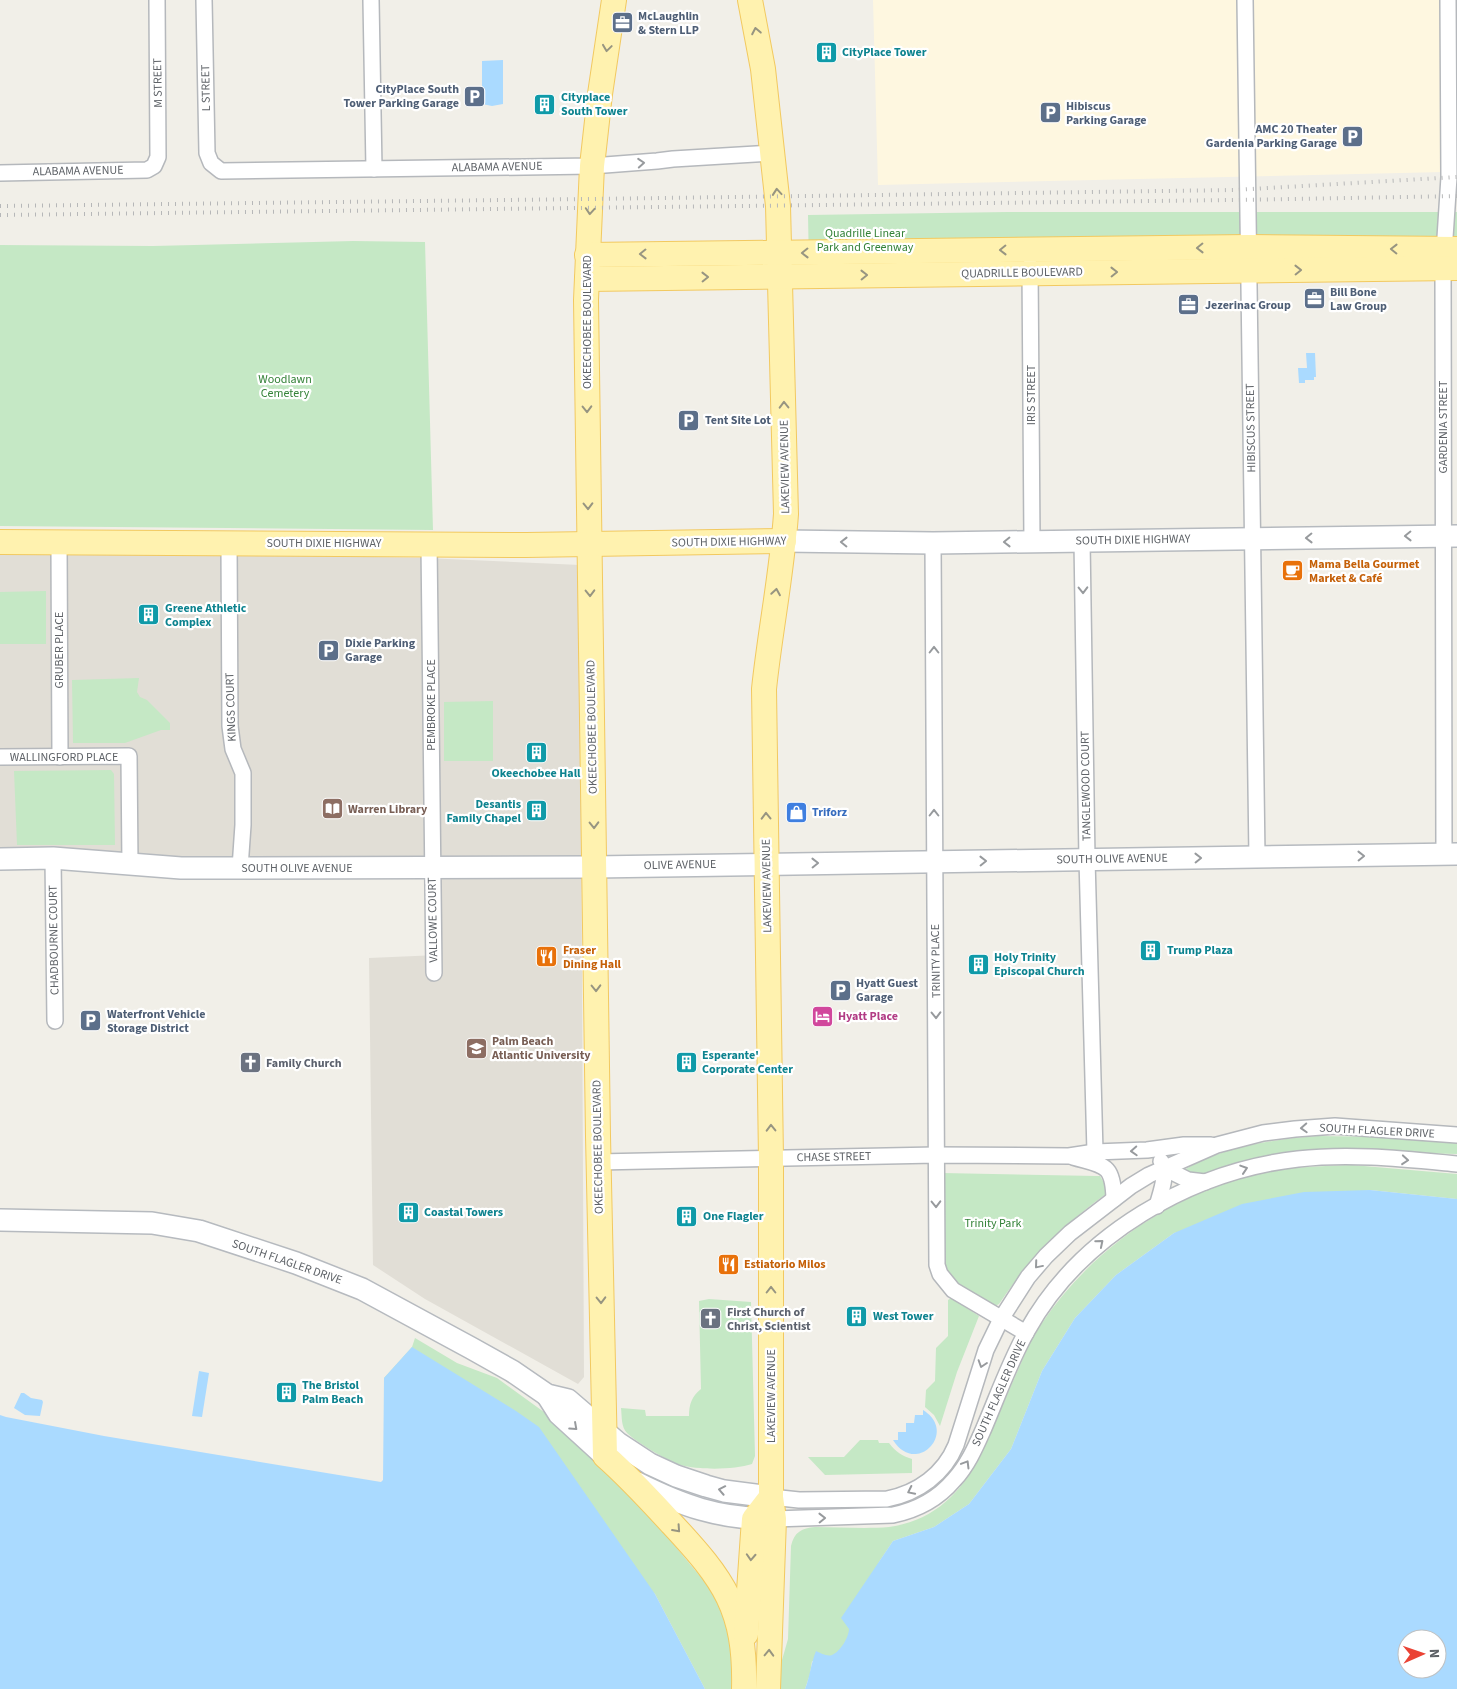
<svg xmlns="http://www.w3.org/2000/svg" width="1457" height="1689" font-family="'Source Sans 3',sans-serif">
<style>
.commercial{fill:#fef7e0}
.education{fill:#e1ded6}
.green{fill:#c5e8c5}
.water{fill:#aadaff;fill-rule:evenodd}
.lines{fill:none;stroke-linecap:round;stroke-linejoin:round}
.street-casing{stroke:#b5b8bc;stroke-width:18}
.secondary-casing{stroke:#b6babf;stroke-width:24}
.primary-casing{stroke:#f2c960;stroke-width:26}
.street{stroke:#fff;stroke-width:15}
.secondary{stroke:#fff;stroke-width:21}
.primary{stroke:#fff2af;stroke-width:24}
.rail{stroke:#b6b7b8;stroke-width:4;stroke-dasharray:1 6;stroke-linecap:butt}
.oneway{stroke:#979581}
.oneway2{stroke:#979a9d}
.labels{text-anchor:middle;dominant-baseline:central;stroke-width:4.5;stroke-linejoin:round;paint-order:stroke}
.service-label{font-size:12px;font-weight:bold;fill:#4e5e75;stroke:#fff;text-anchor:start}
.culture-label{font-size:12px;font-weight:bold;fill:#0d838f;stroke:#fff;text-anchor:start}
.street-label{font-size:12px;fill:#5f6368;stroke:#fff}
.park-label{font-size:12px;fill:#348238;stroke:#fff}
.food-label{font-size:12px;font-weight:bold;fill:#c56008;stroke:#fff;text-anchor:start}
.education-label{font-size:12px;font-weight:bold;fill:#785e54;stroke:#fff;text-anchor:start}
.shop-label{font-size:12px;font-weight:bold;fill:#366cbe;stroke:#fff;text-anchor:start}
.hotel-label{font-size:12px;font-weight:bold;fill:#b23c85;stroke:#fff;text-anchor:start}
.worship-label{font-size:12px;font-weight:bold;fill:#5b616d;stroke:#fff;text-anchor:start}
</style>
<rect width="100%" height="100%" fill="#f1efe8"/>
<polygon class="commercial" points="873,0 1440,0 1444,172 878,185"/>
<polygon class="education" points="222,554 425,558 580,565 584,1377 578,1384 425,1299 373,1265 369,958 438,955 423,858 145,857 0,851 0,555"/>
<g class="green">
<polygon points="1007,212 1457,212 1457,239 1007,246 990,264 809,267 808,215"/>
<polygon points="353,241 425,242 433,530 0,526 0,245 153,246"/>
<polygon points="46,591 46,644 0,644 0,592"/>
<polygon points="139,678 137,692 140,697 147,700 170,723 170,730 161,730 125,743 73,743 72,680"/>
<polygon points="493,701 493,761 444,761 444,702"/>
<polygon points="111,770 114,774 115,845 17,845 14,771"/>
<path d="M1318,1136L1384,1137L1457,1143V1154L1307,1151L1264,1156L1203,1174L1195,1175L1184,1170C1222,1147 1274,1139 1318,1136Z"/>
<path d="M1352,1165L1457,1174V1199L1370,1190L1174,1233L1116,1275L1075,1318L1042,1371L1011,1449L969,1504L934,1527L893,1541L879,1562L861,1634L835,1669L812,1661L810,1674L805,1689H780V1667L788,1639L791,1546C794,1532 802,1528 815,1527C838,1527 866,1529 889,1527C933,1521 960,1494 980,1457C993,1428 1005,1399 1018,1370C1025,1354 1032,1337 1042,1323C1091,1250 1169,1196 1254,1175C1286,1167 1319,1166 1352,1165Z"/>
<path d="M942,1173L1097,1176H1100L1107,1188L1106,1194C1065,1223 1027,1262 999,1304L993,1307L956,1285L947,1275L943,1263Z"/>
<polygon points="951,1298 979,1316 957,1372 940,1426 934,1415 925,1407 926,1390 935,1381 936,1348 948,1336 948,1300"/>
<path d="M709,1299L751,1302L755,1456L752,1464C734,1470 699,1470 680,1465C668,1461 636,1442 627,1433C621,1427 622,1417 621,1408L645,1410L646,1416H689C689,1404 692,1396 701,1389L699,1301Z"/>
<polygon points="415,1338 457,1363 497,1378 555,1420 586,1450 665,1534 709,1587 721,1606 731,1646 733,1664 732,1689 705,1689 655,1594 384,1378 412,1347"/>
<path d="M860,1440H878L879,1443H889C896,1452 902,1456 912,1459V1473L825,1475L808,1457H844Z"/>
</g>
<g class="water">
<polygon points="503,60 503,104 492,106 482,104 482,61"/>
<polygon points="1306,353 1315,353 1316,377 1314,377 1314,380 1305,380 1305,383 1299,383 1298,368 1307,368"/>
<path d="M1370,1190L1457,1199V1689H805C810,1676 811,1663 816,1651C821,1653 827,1657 832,1655C840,1652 849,1637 849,1629L841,1618L893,1541L934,1527L969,1504L1011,1449L1042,1371L1075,1318L1116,1275L1174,1233L1242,1204L1304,1192ZM1407,1639H1437V1669H1407Z"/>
<polygon points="412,1347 516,1411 539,1427 655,1594 705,1689 0,1689 0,1415 6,1417 104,1436 381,1482 383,1480 384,1378"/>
<polygon points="199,1371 209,1373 202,1417 192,1416"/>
<polygon points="21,1393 24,1393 31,1398 42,1400 43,1402 40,1416 25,1415 14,1408"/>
<path d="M923,1410C959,1432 916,1477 893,1440H898V1432H906V1423H914L915,1415H923Z"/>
</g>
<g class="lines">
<defs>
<g id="street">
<polyline points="204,0 207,153 211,163 221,171 592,166 657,161 673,159 773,153"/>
<polyline points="371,0 374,169"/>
<polyline points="1245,0 1257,857"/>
<polyline points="0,173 147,170 154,166 158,157 157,0"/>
<polyline points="1030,266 1032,542"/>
<polyline points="1082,541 1087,859 1095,1152"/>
<polyline points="59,543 60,757"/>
<polyline points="229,543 230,726 233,749 243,773 243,825 240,868"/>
<polyline points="933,543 937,1265 940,1274 953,1290 1026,1333"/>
<polyline points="429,544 434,973"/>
<polyline points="0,757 129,756 130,864"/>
<polyline points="1444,855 1443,268 1449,177 1448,0"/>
<polyline points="53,858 55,1021"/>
<path d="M1073,1157C1104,1166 1113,1163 1114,1199"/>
<polyline points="598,1162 936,1155 1069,1156 1095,1152 1147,1150 1184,1145 1211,1145"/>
<polyline points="1164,1168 1188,1180 1205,1182"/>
<path d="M1157,1206C1161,1191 1168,1175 1161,1161"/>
<path d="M771,1497L799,1500L887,1499C918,1493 944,1474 956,1445L986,1350L1001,1319L1028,1277L1046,1256L1070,1233L1131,1186L1149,1175L1217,1145L1263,1133L1295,1129L1335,1126L1457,1135"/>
<path d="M774,1519L893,1515C917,1510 938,1499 954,1480C968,1465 976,1446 984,1428C998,1395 1010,1361 1027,1331C1080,1235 1191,1171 1298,1159C1351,1153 1404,1159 1457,1164"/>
</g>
<g id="secondary">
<polyline points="784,541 933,543 1457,536"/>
<polyline points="0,859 53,858 181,868 240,868 594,867 1457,854"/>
<polyline points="0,1220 152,1223 199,1231 296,1263 362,1289 471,1348 512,1371 547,1395 568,1400 618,1443 650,1464 676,1476 706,1486 724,1491 771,1497"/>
<polyline points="547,1395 559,1414 605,1456"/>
<path d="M637,1483C683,1506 717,1518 770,1519"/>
</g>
<g id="primary">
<path d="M614,0L600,94L592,166L586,300L598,1136L605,1456C629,1477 650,1500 672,1524C724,1580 746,1609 744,1689"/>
<path d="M750,0L763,69L778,206L786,514C782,573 770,631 764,689L771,1158V1497L774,1519L768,1689"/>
<polyline points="587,255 1249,247 1457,249"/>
<polyline points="587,279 1457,268"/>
<polyline points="0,542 526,545 784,541"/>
<polyline points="746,1634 754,1519 771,1497"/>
</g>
</defs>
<use href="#street" class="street-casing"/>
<use href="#secondary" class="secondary-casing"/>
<use href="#primary" class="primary-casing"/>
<use href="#street" class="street"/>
<use href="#secondary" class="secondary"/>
<use href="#primary" class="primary"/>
<g class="rail">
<polyline points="0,206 590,199 1234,190 1457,177"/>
<polyline points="0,215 1234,200 1457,196"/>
</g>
</g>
<defs><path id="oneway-chevron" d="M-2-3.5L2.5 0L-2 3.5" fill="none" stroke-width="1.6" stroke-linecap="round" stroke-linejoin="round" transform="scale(1.25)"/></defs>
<g class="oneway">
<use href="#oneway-chevron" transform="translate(756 31) rotate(-101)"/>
<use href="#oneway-chevron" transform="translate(607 48) rotate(98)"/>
<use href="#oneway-chevron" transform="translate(777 192) rotate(-95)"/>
<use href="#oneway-chevron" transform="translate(590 211) rotate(94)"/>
<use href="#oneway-chevron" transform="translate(1200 248) rotate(179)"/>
<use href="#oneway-chevron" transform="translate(1394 249) rotate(-179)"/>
<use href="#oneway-chevron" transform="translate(1003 250) rotate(179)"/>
<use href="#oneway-chevron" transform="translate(805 253) rotate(179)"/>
<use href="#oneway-chevron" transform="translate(643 254) rotate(179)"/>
<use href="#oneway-chevron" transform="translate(1298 270) rotate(-1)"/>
<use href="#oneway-chevron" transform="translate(1114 272) rotate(-1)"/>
<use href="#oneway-chevron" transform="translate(864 275) rotate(-1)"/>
<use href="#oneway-chevron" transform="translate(705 277) rotate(-1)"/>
<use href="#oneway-chevron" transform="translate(784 405) rotate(-91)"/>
<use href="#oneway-chevron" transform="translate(587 409) rotate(89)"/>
<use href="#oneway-chevron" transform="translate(588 506) rotate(89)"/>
<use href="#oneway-chevron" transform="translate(776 592) rotate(-81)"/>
<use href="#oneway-chevron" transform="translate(590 593) rotate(89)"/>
<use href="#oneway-chevron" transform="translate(766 816) rotate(-91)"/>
<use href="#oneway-chevron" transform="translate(594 825) rotate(89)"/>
<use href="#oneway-chevron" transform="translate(596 988) rotate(89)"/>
<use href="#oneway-chevron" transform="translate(771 1128) rotate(-91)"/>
<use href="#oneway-chevron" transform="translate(771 1290) rotate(-90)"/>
<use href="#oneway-chevron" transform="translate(601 1300) rotate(89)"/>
<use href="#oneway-chevron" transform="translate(677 1529) rotate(48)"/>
<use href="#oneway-chevron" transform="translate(751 1557) rotate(93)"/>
<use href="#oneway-chevron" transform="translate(769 1653) rotate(-88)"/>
</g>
<g class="oneway2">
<use href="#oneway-chevron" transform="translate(641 163) rotate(-4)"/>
<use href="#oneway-chevron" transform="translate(1408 536) rotate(179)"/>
<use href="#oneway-chevron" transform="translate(1309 538) rotate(179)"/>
<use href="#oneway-chevron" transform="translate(844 542) rotate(-179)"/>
<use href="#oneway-chevron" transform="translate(1007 542) rotate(179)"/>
<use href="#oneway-chevron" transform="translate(1083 590) rotate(89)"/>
<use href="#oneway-chevron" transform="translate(934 650) rotate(-90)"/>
<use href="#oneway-chevron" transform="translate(934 813) rotate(-90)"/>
<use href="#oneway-chevron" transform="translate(1361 856) rotate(-1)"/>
<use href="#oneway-chevron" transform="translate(1198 858) rotate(-1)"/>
<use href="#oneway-chevron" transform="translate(983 861) rotate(-1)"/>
<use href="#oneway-chevron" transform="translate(815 863) rotate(-1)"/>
<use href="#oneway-chevron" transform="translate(936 1015) rotate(89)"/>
<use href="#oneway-chevron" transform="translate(1304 1128) rotate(177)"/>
<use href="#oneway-chevron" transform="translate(1134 1151) rotate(177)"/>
<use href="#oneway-chevron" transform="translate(1405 1160) rotate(5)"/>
<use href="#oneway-chevron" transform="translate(1244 1169) rotate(-18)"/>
<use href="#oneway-chevron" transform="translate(936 1204) rotate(89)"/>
<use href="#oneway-chevron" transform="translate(1100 1243) rotate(-40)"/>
<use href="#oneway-chevron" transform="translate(1038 1265) rotate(130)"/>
<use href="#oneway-chevron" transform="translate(982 1364) rotate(108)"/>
<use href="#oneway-chevron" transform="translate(574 1427) rotate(42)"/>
<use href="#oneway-chevron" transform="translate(966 1464) rotate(-59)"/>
<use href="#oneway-chevron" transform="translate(722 1490) rotate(-169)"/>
<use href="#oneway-chevron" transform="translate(911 1491) rotate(154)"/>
<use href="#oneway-chevron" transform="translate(822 1518) rotate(-1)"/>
</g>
<defs>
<symbol id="office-square" viewBox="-11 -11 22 22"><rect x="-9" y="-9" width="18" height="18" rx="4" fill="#5c6f8a" stroke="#fff"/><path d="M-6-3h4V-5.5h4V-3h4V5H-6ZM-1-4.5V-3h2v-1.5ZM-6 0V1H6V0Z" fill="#fff"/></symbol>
<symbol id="building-square" viewBox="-11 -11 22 22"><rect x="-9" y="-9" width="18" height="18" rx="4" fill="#0f9aa8" stroke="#fff"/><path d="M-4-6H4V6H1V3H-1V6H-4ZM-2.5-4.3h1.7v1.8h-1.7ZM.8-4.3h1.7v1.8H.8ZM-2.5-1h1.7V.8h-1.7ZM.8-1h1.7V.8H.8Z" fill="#fff"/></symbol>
<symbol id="parking-square" viewBox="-11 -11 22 22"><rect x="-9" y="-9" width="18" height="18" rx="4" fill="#5c6f8a" stroke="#fff"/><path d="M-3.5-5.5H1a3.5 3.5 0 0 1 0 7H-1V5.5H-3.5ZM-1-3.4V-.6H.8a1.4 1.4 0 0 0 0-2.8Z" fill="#fff"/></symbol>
<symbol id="cafe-square" viewBox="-11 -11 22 22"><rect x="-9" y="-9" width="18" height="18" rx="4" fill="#e8710a" stroke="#fff"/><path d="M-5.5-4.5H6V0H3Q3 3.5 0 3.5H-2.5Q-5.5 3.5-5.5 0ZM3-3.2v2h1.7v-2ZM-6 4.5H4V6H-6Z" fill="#fff"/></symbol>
<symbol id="library-square" viewBox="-11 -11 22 22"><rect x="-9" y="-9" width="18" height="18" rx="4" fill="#8d6e63" stroke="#fff"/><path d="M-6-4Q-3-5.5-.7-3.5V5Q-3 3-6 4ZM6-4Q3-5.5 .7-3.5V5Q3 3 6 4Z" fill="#fff"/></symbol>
<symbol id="shop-square" viewBox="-11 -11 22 22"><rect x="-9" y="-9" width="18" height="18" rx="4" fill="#3f7fe0" stroke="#fff"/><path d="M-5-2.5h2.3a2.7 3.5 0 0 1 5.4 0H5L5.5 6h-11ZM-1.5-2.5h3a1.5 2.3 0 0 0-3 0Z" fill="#fff"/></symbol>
<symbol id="restaurant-square" viewBox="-11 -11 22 22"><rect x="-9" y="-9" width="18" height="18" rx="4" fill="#e8710a" stroke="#fff"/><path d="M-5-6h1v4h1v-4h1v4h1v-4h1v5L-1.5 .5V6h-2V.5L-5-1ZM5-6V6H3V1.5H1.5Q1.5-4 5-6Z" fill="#fff"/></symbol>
<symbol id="hotel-square" viewBox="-11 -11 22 22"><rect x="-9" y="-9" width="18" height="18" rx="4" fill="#d1479c" stroke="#fff"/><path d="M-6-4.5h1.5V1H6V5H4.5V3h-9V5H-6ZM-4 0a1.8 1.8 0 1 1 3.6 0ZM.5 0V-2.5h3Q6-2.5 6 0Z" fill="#fff"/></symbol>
<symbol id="university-square" viewBox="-11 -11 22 22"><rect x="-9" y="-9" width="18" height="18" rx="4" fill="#8d6e63" stroke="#fff"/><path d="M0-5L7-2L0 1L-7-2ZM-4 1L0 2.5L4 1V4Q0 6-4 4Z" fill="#fff"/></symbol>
<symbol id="church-square" viewBox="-11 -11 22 22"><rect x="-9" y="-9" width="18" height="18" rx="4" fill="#6b7280" stroke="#fff"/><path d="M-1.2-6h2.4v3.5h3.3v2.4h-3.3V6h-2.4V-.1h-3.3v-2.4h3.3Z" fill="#fff"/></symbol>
</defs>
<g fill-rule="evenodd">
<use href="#office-square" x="610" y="10" width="25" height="25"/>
<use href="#building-square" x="814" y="40" width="25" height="25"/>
<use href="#parking-square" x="462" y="84" width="25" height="25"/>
<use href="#building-square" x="532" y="92" width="25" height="25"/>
<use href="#parking-square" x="1038" y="100" width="25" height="25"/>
<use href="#parking-square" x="1340" y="124" width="25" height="25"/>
<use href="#office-square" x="1302" y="286" width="25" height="25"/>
<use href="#office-square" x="1176" y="292" width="25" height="25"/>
<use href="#parking-square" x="676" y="408" width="25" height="25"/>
<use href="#cafe-square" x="1280" y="558" width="25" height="25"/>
<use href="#building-square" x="136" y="602" width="25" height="25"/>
<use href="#parking-square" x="316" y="638" width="25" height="25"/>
<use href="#building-square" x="524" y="740" width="25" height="25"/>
<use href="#library-square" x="320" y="796" width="25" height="25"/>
<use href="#building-square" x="524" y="798" width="25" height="25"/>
<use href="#shop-square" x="784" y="800" width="25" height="25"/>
<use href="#building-square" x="1138" y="938" width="25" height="25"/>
<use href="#restaurant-square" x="534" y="944" width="25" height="25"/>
<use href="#building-square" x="966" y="952" width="25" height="25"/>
<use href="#parking-square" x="828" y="978" width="25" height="25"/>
<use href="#hotel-square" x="810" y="1004" width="25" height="25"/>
<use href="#parking-square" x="78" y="1008" width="25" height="25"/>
<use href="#university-square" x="464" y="1036" width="25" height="25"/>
<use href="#building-square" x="674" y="1050" width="25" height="25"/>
<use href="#church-square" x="238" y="1050" width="25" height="25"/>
<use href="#building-square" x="396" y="1200" width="25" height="25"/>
<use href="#building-square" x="674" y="1204" width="25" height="25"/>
<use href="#restaurant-square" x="716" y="1252" width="25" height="25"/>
<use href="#building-square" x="844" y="1304" width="25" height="25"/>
<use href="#church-square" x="698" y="1306" width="25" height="25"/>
<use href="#building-square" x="274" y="1380" width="25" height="25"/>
</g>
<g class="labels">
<g class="service-label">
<text x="638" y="16">McLaughlin<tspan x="638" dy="14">&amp; Stern LLP</tspan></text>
<text x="459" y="89" text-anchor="end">CityPlace South<tspan x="459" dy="14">Tower Parking Garage</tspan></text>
<text x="1066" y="106">Hibiscus<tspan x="1066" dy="14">Parking Garage</tspan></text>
<text x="1337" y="129" text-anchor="end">AMC 20 Theater<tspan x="1337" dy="14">Gardenia Parking Garage</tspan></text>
<text x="1330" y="292">Bill Bone<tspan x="1330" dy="14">Law Group</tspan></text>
<text x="1205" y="305">Jezerinac Group</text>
<text x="705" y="420">Tent Site Lot</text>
<text x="345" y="643">Dixie Parking<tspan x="345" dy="14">Garage</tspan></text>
<text x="856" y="983">Hyatt Guest<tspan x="856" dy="14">Garage</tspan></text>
<text x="107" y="1014">Waterfront Vehicle<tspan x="107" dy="14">Storage District</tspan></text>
</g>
<g class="culture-label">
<text x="842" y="52">CityPlace Tower</text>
<text x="561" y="97">Cityplace<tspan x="561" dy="14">South Tower</tspan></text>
<text x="165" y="608">Greene Athletic<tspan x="165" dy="14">Complex</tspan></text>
<text x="536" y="773" text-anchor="middle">Okeechobee Hall</text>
<text x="521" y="804" text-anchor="end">Desantis<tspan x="521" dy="14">Family Chapel</tspan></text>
<text x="1167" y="950">Trump Plaza</text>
<text x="994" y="957">Holy Trinity<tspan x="994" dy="14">Episcopal Church</tspan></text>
<text x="702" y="1055">Esperante'<tspan x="702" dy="14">Corporate Center</tspan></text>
<text x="424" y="1212">Coastal Towers</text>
<text x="703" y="1216">One Flagler</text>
<text x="873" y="1316">West Tower</text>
<text x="302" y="1385">The Bristol<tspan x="302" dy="14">Palm Beach</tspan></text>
</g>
<g class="street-label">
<text transform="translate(158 83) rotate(-91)">M STREET</text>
<text transform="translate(206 88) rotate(-91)">L STREET</text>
<text transform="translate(497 167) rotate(-1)">ALABAMA AVENUE</text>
<text transform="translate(78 171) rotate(-1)">ALABAMA AVENUE</text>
<text transform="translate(1022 273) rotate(-1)">QUADRILLE BOULEVARD</text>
<text transform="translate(587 322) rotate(-90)">OKEECHOBEE BOULEVARD</text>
<text transform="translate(1031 395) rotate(-90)">IRIS STREET</text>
<text transform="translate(1443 427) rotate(-90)">GARDENIA STREET</text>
<text transform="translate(1251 428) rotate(-91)">HIBISCUS STREET</text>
<text transform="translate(785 467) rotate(-91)">LAKEVIEW AVENUE</text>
<text transform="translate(1133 540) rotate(-1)">SOUTH DIXIE HIGHWAY</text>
<text transform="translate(729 542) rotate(-1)">SOUTH DIXIE HIGHWAY</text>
<text x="324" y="543">SOUTH DIXIE HIGHWAY</text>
<text transform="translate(59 650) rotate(-90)">GRUBER PLACE</text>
<text transform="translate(431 705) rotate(-90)">PEMBROKE PLACE</text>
<text transform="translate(231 707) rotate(-92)">KINGS COURT</text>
<text transform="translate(592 727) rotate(-91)">OKEECHOBEE BOULEVARD</text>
<text x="64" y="757">WALLINGFORD PLACE</text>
<text transform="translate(1086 786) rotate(-91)">TANGLEWOOD COURT</text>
<text transform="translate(1112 859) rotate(-1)">SOUTH OLIVE AVENUE</text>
<text transform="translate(680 865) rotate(-1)">OLIVE AVENUE</text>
<text x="297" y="868">SOUTH OLIVE AVENUE</text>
<text transform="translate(767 886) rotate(-91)">LAKEVIEW AVENUE</text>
<text transform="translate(433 920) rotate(-91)">VALLOWE COURT</text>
<text transform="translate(54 940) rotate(-91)">CHADBOURNE COURT</text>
<text transform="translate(936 961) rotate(-91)">TRINITY PLACE</text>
<text transform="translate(1377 1131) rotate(3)">SOUTH FLAGLER DRIVE</text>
<text transform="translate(598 1147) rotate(-91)">OKEECHOBEE BOULEVARD</text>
<text transform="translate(834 1157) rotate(-1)">CHASE STREET</text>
<text transform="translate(287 1262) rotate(19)">SOUTH FLAGLER DRIVE</text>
<text transform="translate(999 1393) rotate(-66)">SOUTH FLAGLER DRIVE</text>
<text transform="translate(771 1396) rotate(-90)">LAKEVIEW AVENUE</text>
</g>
<g class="park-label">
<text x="865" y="233">Quadrille Linear<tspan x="865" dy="14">Park and Greenway</tspan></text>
<text x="285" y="379">Woodlawn<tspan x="285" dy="14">Cemetery</tspan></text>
<text x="993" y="1223">Trinity Park</text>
</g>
<g class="food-label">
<text x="1309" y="564">Mama Bella Gourmet<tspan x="1309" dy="14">Market &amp; Café</tspan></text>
<text x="563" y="950">Fraser<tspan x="563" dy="14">Dining Hall</tspan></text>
<text x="744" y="1264">Estiatorio Milos</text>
</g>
<g class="education-label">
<text x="348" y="809">Warren Library</text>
<text x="492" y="1041">Palm Beach<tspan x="492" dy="14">Atlantic University</tspan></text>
</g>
<g class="shop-label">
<text x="812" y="812">Triforz</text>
</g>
<g class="hotel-label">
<text x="838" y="1016">Hyatt Place</text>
</g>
<g class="worship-label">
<text x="266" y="1063">Family Church</text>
<text x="727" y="1312">First Church of<tspan x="727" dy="14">Christ, Scientist</tspan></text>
</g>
</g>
<g transform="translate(1422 1654) rotate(88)"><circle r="24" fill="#ffffff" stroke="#bfc1c3"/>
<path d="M0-4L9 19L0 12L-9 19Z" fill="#ea4335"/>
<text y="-8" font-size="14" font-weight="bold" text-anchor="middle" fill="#5f6368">N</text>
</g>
</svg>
